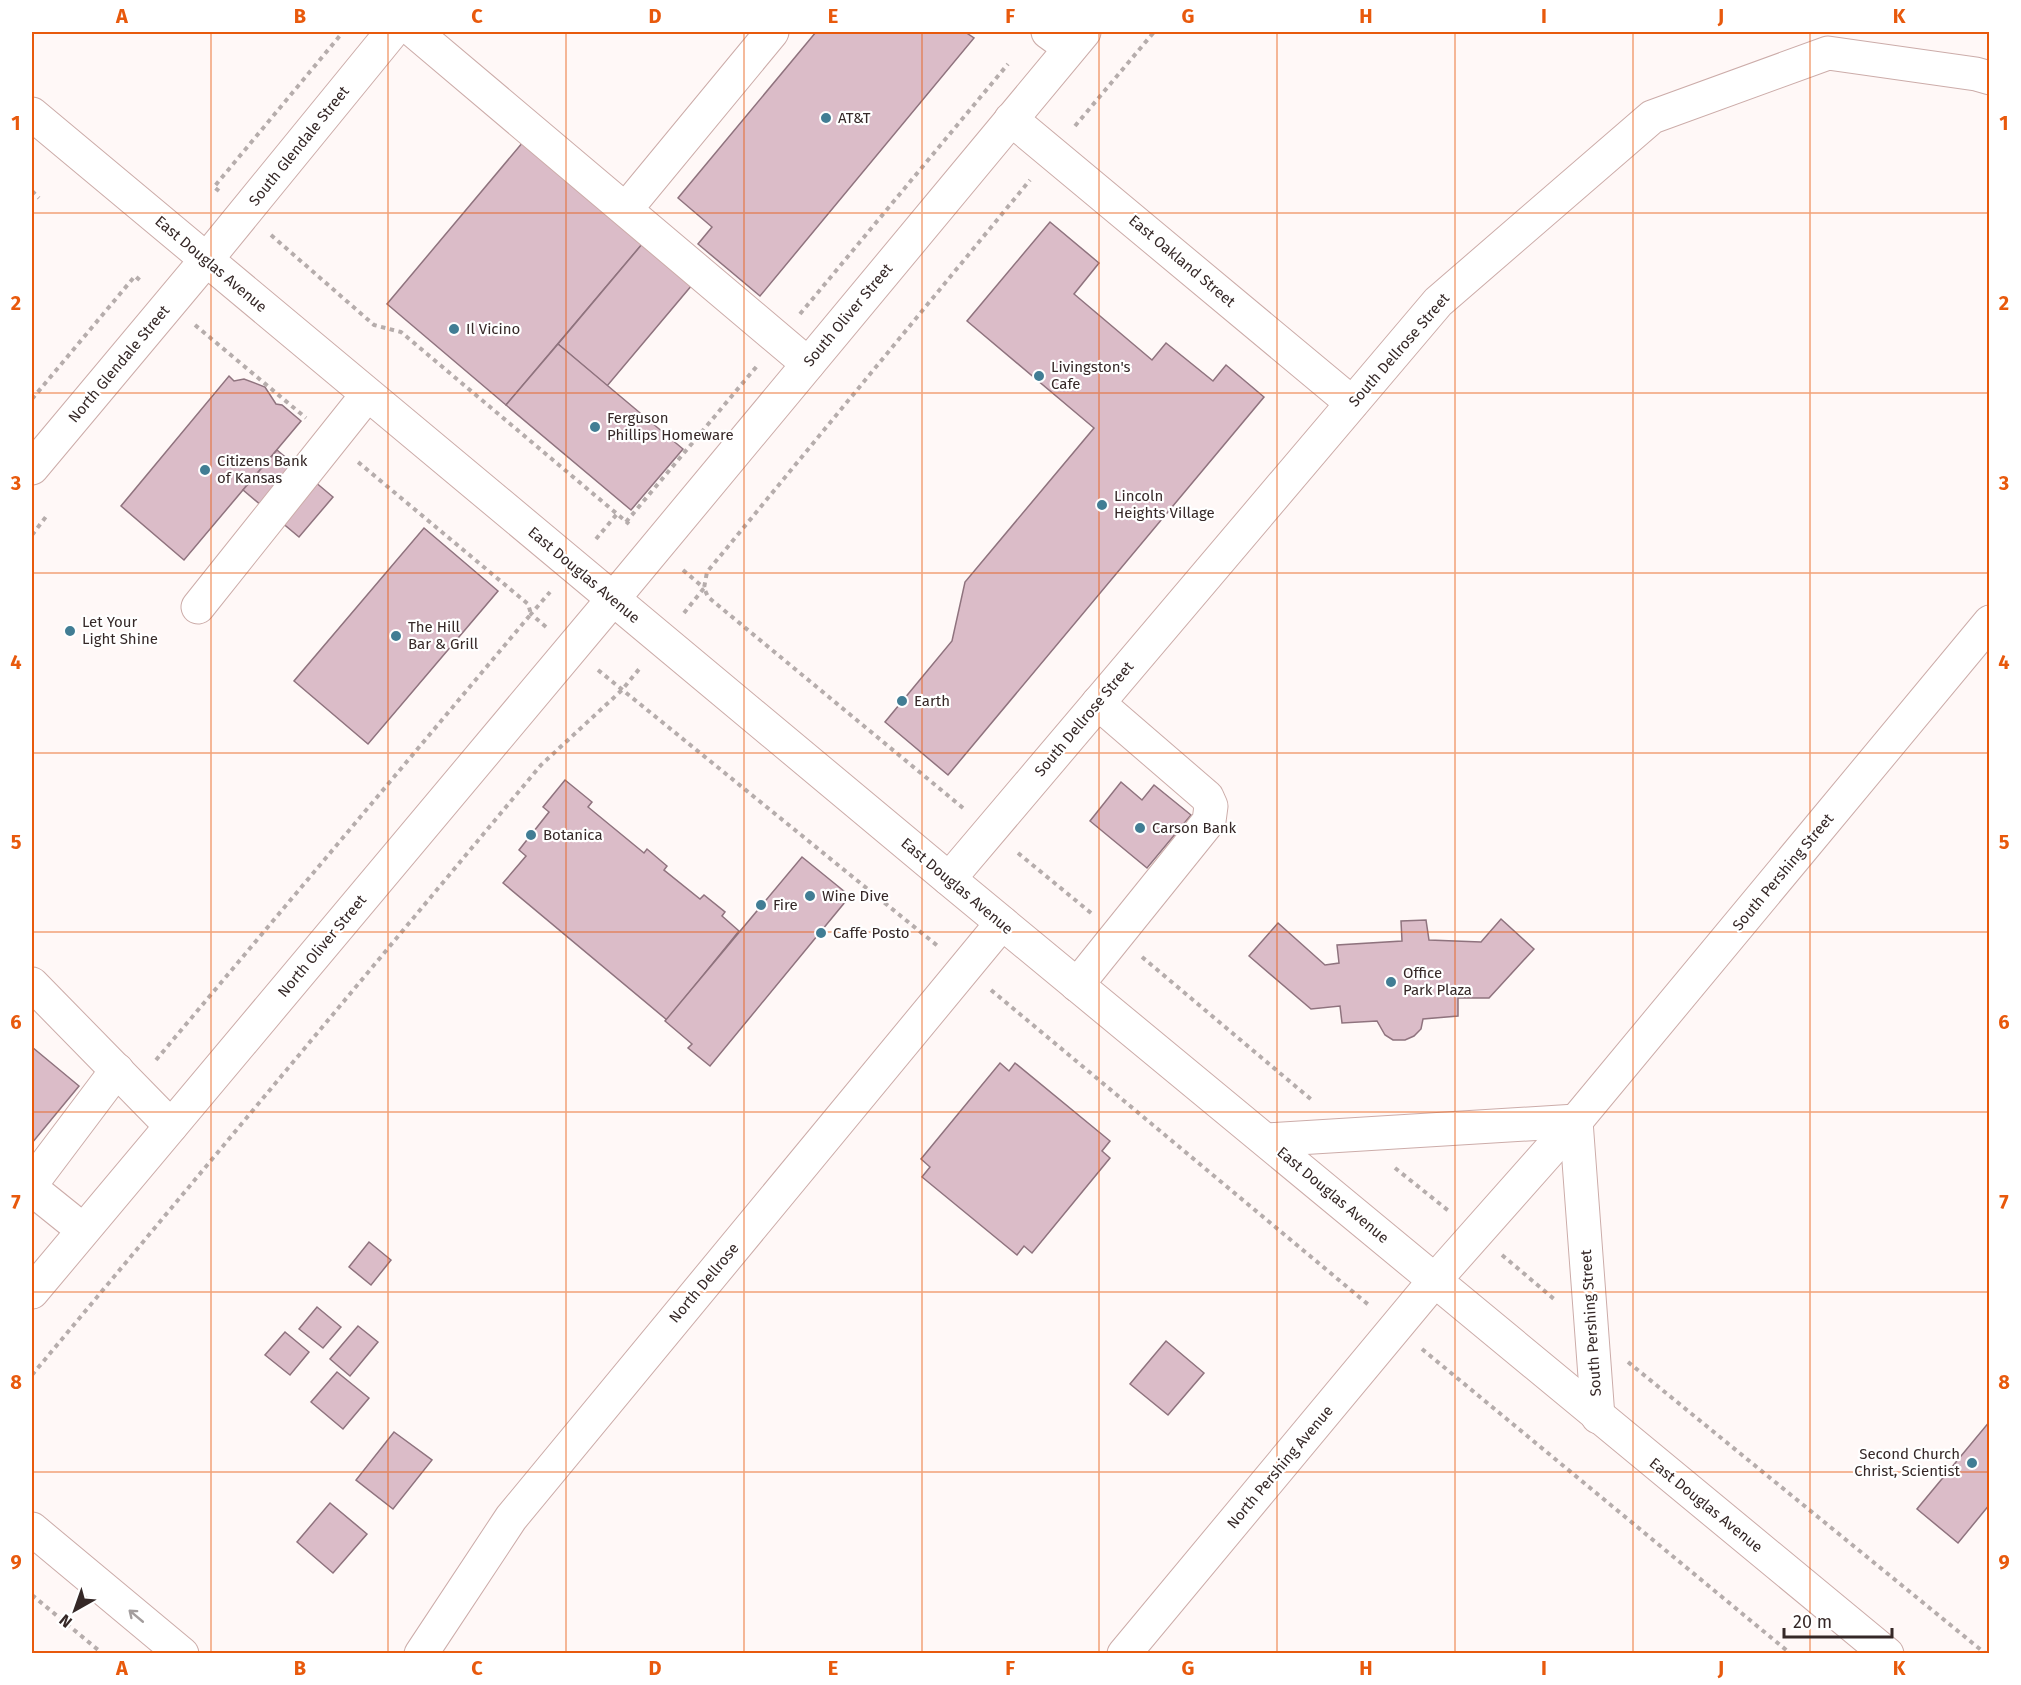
<svg xmlns="http://www.w3.org/2000/svg" width="2021" height="1685" font-family="'Fira Sans',sans-serif">
<style>
.building{fill:#dbbcc8;stroke:#8f737e;stroke-width:1.5}
.lines{fill:none;stroke-linecap:round;stroke-linejoin:round}
.minor-casing{stroke:#ccaca9;stroke-width:35}
.major-casing{stroke:#ccaca9;stroke-width:35}
.path{stroke:#b6adac;stroke-width:4;stroke-dasharray:4.5 4.5;stroke-linecap:butt}
.minor{stroke:#fff;stroke-width:33}
.major{stroke:#fff;stroke-width:33}
.oneway{stroke:#a49e9e}
.grid{fill:none;stroke:#e8590c;stroke-width:1.5;stroke-opacity:0.55}
.poi-dot{fill:#417d94;stroke:#fff;stroke-width:2}
.labels{text-anchor:middle;dominant-baseline:central;stroke-width:4.5;stroke-linejoin:round;paint-order:stroke}
.poi-label{font-size:15px;fill:#352827;stroke:#fff;text-anchor:start}
.street-label{font-size:15px;fill:#352827;stroke:#fff}
.neatline{fill:none;stroke:#e8590c;stroke-width:2}
.grid-label{font-size:20px;text-anchor:middle;font-weight:bold;fill:#e8590c}
</style>
<rect width="100%" height="100%" fill="#fff8f7"/>
<g class="building">
<polygon points="816,32 965,32 974,38 760,296 698,244 712,227 678,198"/>
<polygon points="523,142 643,243 506,405 387,304"/>
<polygon points="1050,222 1099,263 1074,294 1152,360 1166,343 1213,381 1226,365 1264,397 948,775 885,722 952,641 965,582 1094,428 967,321"/>
<polygon points="643,243 692,285 607,386 558,344"/>
<polygon points="558,344 683,449 631,510 506,405"/>
<polygon points="229,376 234,381 244,379 265,387 276,404 282,405 301,421 184,560 121,506"/>
<polygon points="277,450 333,497 299,537 243,490"/>
<polygon points="424,528 498,591 368,744 294,681"/>
<polygon points="565,780 592,802 588,807 644,853 647,849 667,866 664,870 700,899 704,895 725,912 722,916 739,931 667,1020 503,883 526,856 519,850 549,812 543,807"/>
<polygon points="1121,782 1142,800 1154,785 1191,815 1147,868 1090,821"/>
<polygon points="802,857 850,896 710,1066 688,1048 692,1044 665,1021"/>
<polygon points="1501,919 1534,949 1489,998 1458,998 1458,1016 1423,1019 1421,1029 1414,1036 1405,1040 1393,1040 1385,1035 1377,1021 1342,1023 1340,1006 1311,1009 1249,956 1278,923 1325,965 1339,963 1337,945 1402,941 1401,921 1426,920 1429,940 1481,942"/>
<polygon points="32,1047 79,1086 32,1143"/>
<polygon points="1000,1063 1009,1071 1015,1063 1110,1141 1102,1151 1110,1158 1032,1253 1024,1246 1017,1255 922,1177 930,1167 921,1159"/>
<polygon points="369,1242 391,1260 371,1285 349,1267"/>
<polygon points="317,1307 341,1327 323,1348 299,1329"/>
<polygon points="358,1326 378,1342 350,1376 330,1359"/>
<polygon points="285,1332 309,1352 290,1375 265,1355"/>
<polygon points="1166,1341 1204,1373 1168,1415 1130,1384"/>
<polygon points="337,1372 369,1398 343,1429 311,1402"/>
<polygon points="1990,1421 1990,1504 1958,1543 1917,1509"/>
<polygon points="394,1432 432,1460 393,1509 356,1480"/>
<polygon points="330,1503 367,1534 333,1573 297,1542"/>
</g>
<g class="lines">
<defs>
<g id="minor">
<polyline points="415,32 808,364"/>
<polyline points="1048,32 1070,48"/>
<polyline points="1011,119 1352,403"/>
<polyline points="626,209 772,32"/>
<polyline points="32,468 206,260 392,32"/>
<polyline points="198,607 367,395"/>
<polyline points="949,879 1438,302 1652,117 1828,53 1976,74 1990,78"/>
<polyline points="32,984 171,1126"/>
<polyline points="1077,985 1209,821 1211,806 1207,797 1098,703"/>
<polyline points="1267,1140 1576,1121 1598,1417"/>
<polyline points="32,1183 117,1070"/>
<polyline points="32,1189 83,1230"/>
<polyline points="32,1529 182,1654"/>
<polyline points="421,1654 511,1518 1002,923"/>
<polyline points="1124,1654 1435,1280 1576,1121 1990,622"/>
</g>
<g id="major">
<polyline points="32,114 949,879 1887,1654"/>
<polyline points="32,1292 613,599 1084,32"/>
</g>
</defs>
<use href="#minor" class="minor-casing"/>
<use href="#major" class="major-casing"/>
<g class="path">
<polyline points="1075,126 1154,32"/>
<polyline points="32,191 39,198"/>
<polyline points="219,191 214,187 343,32"/>
<polyline points="271,235 374,325 401,332 629,524"/>
<polyline points="800,314 1008,64"/>
<polyline points="195,325 306,418"/>
<polyline points="32,399 135,276 142,282"/>
<polyline points="626,522 757,366"/>
<polyline points="32,535 48,514"/>
<polyline points="596,539 617,514"/>
<polyline points="683,570 704,588"/>
<polyline points="684,613 704,588"/>
<polyline points="546,627 531,614 550,592"/>
<polyline points="598,670 939,947"/>
<polyline points="963,808 708,597 704,588 707,572 1030,180"/>
<polyline points="1018,853 1091,913"/>
<polyline points="1142,957 1313,1101"/>
<polyline points="991,990 1370,1306"/>
<polyline points="156,1060 531,614 528,604 358,462"/>
<polyline points="1395,1168 1450,1212"/>
<polyline points="1502,1255 1554,1299"/>
<polyline points="1422,1349 1791,1654"/>
<polyline points="1628,1362 1986,1654"/>
<polyline points="32,1375 541,765 622,690 640,668"/>
<polyline points="32,1595 103,1654"/>
</g>
<use href="#minor" class="minor"/>
<use href="#major" class="major"/>
</g>
<defs><path id="oneway-shaft" d="M-6 0H5M1.5-3L5.5 0L1.5 3" fill="none" stroke-width="1.6" stroke-linecap="round" stroke-linejoin="round" transform="scale(1.5)"/></defs>
<use class="oneway" href="#oneway-shaft" transform="translate(136 1616) rotate(-140)"/>
<path class="grid" d="M211,32V1654M388,32V1654M566,32V1654M744,32V1654M922,32V1654M1099,32V1654M1277,32V1654M1455,32V1654M1633,32V1654M1810,32V1654M32,213H1990M32,393H1990M32,573H1990M32,753H1990M32,932H1990M32,1112H1990M32,1292H1990M32,1472H1990"/>
<g class="poi-dot">
<circle cx="826" cy="118" r="6"/>
<circle cx="454" cy="329" r="6"/>
<circle cx="1039" cy="376" r="6"/>
<circle cx="595" cy="427" r="6"/>
<circle cx="205" cy="470" r="6"/>
<circle cx="1102" cy="505" r="6"/>
<circle cx="70" cy="631" r="6"/>
<circle cx="396" cy="636" r="6"/>
<circle cx="902" cy="701" r="6"/>
<circle cx="1140" cy="828" r="6"/>
<circle cx="531" cy="835" r="6"/>
<circle cx="810" cy="896" r="6"/>
<circle cx="761" cy="905" r="6"/>
<circle cx="821" cy="933" r="6"/>
<circle cx="1391" cy="982" r="6"/>
<circle cx="1972" cy="1463" r="6"/>
</g>
<g class="labels">
<g class="poi-label">
<text x="838" y="118">AT&amp;T</text>
<text x="466" y="329">Il Vicino</text>
<text x="1051" y="367">Livingston's<tspan x="1051" dy="17">Cafe</tspan></text>
<text x="607" y="418">Ferguson<tspan x="607" dy="17">Phillips Homeware</tspan></text>
<text x="217" y="461">Citizens Bank<tspan x="217" dy="17">of Kansas</tspan></text>
<text x="1114" y="496">Lincoln<tspan x="1114" dy="17">Heights Village</tspan></text>
<text x="82" y="622">Let Your<tspan x="82" dy="17">Light Shine</tspan></text>
<text x="408" y="627">The Hill<tspan x="408" dy="17">Bar &amp; Grill</tspan></text>
<text x="914" y="701">Earth</text>
<text x="1152" y="828">Carson Bank</text>
<text x="543" y="835">Botanica</text>
<text x="822" y="896">Wine Dive</text>
<text x="773" y="905">Fire</text>
<text x="833" y="933">Caffe Posto</text>
<text x="1403" y="973">Office<tspan x="1403" dy="17">Park Plaza</tspan></text>
<text x="1960" y="1454" text-anchor="end">Second Church<tspan x="1960" dy="17">Christ, Scientist</tspan></text>
</g>
<g class="street-label">
<text transform="translate(299 146) rotate(-51)">South Glendale Street</text>
<text transform="translate(1182 261) rotate(40)">East Oakland Street</text>
<text transform="translate(211 264) rotate(40)">East Douglas Avenue</text>
<text transform="translate(848 315) rotate(-50)">South Oliver Street</text>
<text transform="translate(1399 350) rotate(-49)">South Dellrose Street</text>
<text transform="translate(119 364) rotate(-50)">North Glendale Street</text>
<text transform="translate(584 575) rotate(40)">East Douglas Avenue</text>
<text transform="translate(1084 719) rotate(-50)">South Dellrose Street</text>
<text transform="translate(1783 872) rotate(-50)">South Pershing Street</text>
<text transform="translate(957 886) rotate(40)">East Douglas Avenue</text>
<text transform="translate(322 946) rotate(-50)">North Oliver Street</text>
<text transform="translate(1333 1195) rotate(40)">East Douglas Avenue</text>
<text transform="translate(704 1283) rotate(-50)">North Dellrose</text>
<text transform="translate(1591 1323) rotate(-94)">South Pershing Street</text>
<text transform="translate(1280 1467) rotate(-50)">North Pershing Avenue</text>
<text transform="translate(1706 1505) rotate(39)">East Douglas Avenue</text>
</g>
</g>
<rect width="2021" height="1685" fill="none" stroke="#ffffff" stroke-width="66"/>
<g transform="translate(75 1610) rotate(220)" stroke="#ffffff" stroke-width="4.5" paint-order="stroke">
<path d="M0-4.5L10 22L0 15L-10 22Z" fill="#352827"/>
<text y="-9" font-size="16" font-weight="bold" text-anchor="middle" fill="#352827">N</text>
</g>
<path d="M1784 1628v9h108v-9" fill="none" stroke="#352827" stroke-width="3"/>
<text x="1793" y="1628" font-size="18" fill="#352827" stroke="#ffffff" stroke-width="4.5" paint-order="stroke">20 m</text>
<rect x="33" y="33" width="1955" height="1619" class="neatline"/>
<g class="grid-label">
<text x="122" y="23">A</text>
<text x="300" y="23">B</text>
<text x="477" y="23">C</text>
<text x="655" y="23">D</text>
<text x="833" y="23">E</text>
<text x="1010" y="23">F</text>
<text x="1188" y="23">G</text>
<text x="1366" y="23">H</text>
<text x="1544" y="23">I</text>
<text x="1721" y="23">J</text>
<text x="1899" y="23">K</text>
<text x="16" y="130">1</text>
<text x="2004" y="130">1</text>
<text x="16" y="310">2</text>
<text x="2004" y="310">2</text>
<text x="16" y="490">3</text>
<text x="2004" y="490">3</text>
<text x="16" y="669">4</text>
<text x="2004" y="669">4</text>
<text x="16" y="849">5</text>
<text x="2004" y="849">5</text>
<text x="16" y="1029">6</text>
<text x="2004" y="1029">6</text>
<text x="16" y="1209">7</text>
<text x="2004" y="1209">7</text>
<text x="16" y="1389">8</text>
<text x="2004" y="1389">8</text>
<text x="16" y="1569">9</text>
<text x="2004" y="1569">9</text>
<text x="122" y="1675">A</text>
<text x="300" y="1675">B</text>
<text x="477" y="1675">C</text>
<text x="655" y="1675">D</text>
<text x="833" y="1675">E</text>
<text x="1010" y="1675">F</text>
<text x="1188" y="1675">G</text>
<text x="1366" y="1675">H</text>
<text x="1544" y="1675">I</text>
<text x="1721" y="1675">J</text>
<text x="1899" y="1675">K</text>
</g>
</svg>
